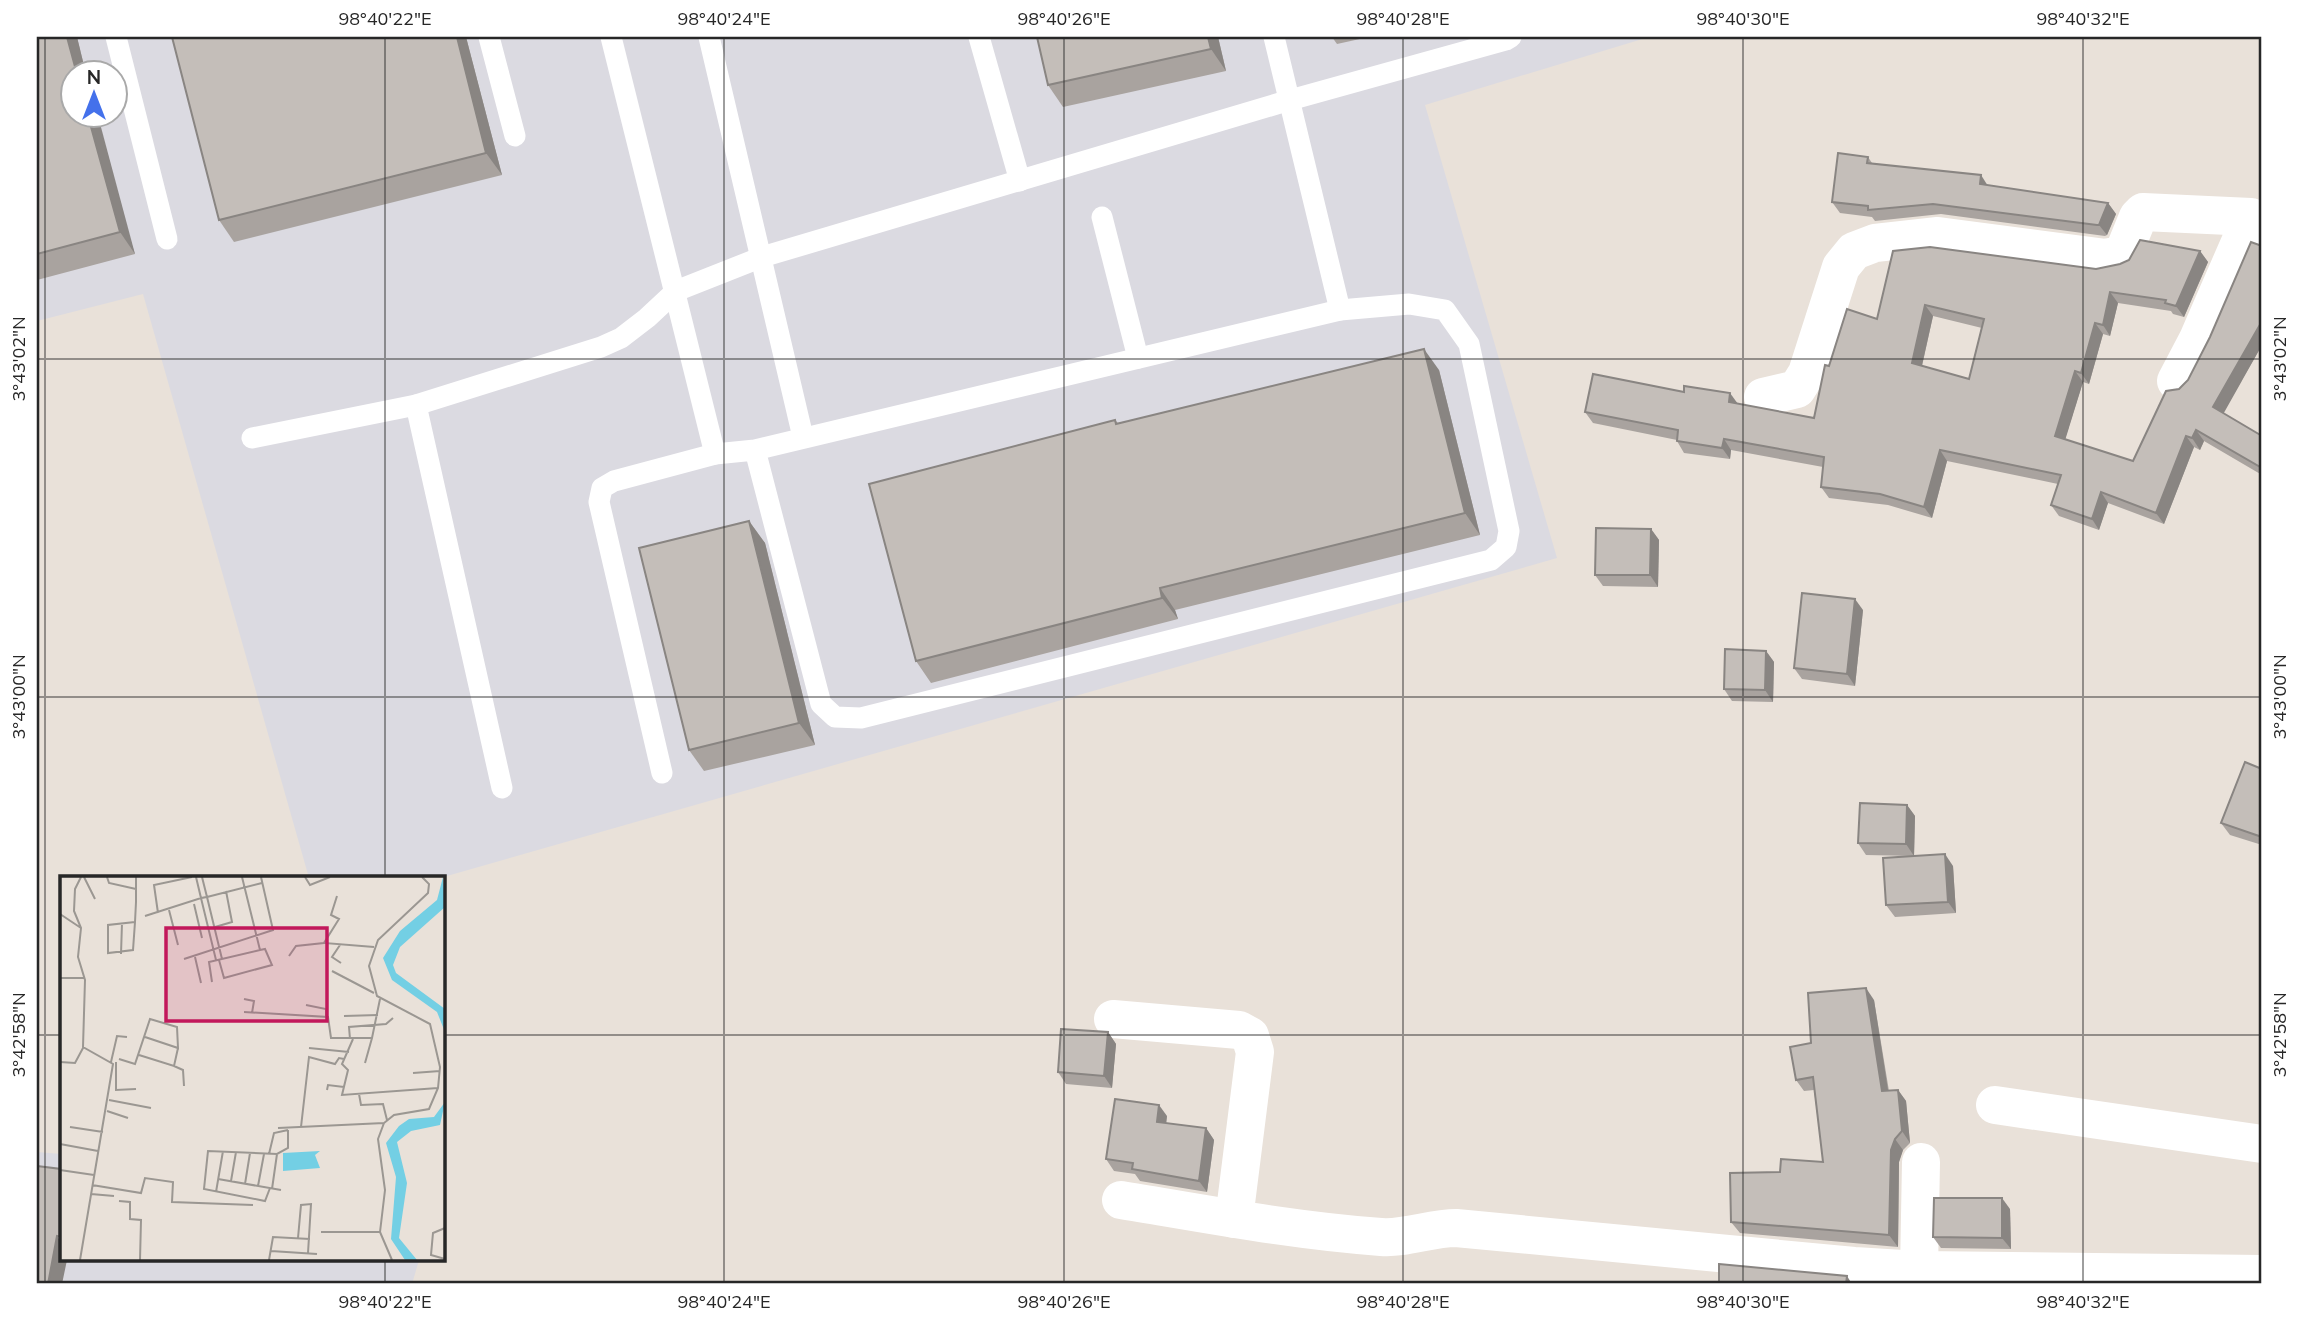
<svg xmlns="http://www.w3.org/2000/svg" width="2299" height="1321" font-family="Mulish,sans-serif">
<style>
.industrial{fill:#dbdae1;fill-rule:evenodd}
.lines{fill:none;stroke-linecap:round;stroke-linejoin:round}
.lane{stroke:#fff;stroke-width:21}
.street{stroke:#fff;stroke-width:38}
.wall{fill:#a9a39f;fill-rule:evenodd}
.shaded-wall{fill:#898582}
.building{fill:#c4beb9;stroke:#898582;stroke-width:2;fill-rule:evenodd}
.ticks{fill:none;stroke:#272727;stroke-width:2;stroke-opacity:0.45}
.inset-road{fill:none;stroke:#9b9792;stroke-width:2}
.view{fill:#c2185b;fill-opacity:0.15;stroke:#c2185b;stroke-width:3.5}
.inset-edge{fill:none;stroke:#272727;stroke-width:3.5}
.neatline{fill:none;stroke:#272727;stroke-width:2.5}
.ticks-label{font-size:18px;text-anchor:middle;fill:#272727}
</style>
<rect width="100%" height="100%" fill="#e9e1d9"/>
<g class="industrial">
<path d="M37,37H1649L1425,105L1557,558L440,878H309L143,294L37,321ZM74,74H116V116H74Z"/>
<polygon points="37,1152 61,1154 61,1260 419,1260 412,1284 37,1284"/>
</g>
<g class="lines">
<g class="lane">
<polyline points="116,37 167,239"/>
<polyline points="489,37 515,136"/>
<polyline points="611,37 715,454"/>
<polyline points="709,37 803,437"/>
<polyline points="979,37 1020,181"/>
<polyline points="1274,37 1340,310"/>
<polyline points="1102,217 1138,358"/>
<polyline points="416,405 502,788"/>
<polyline points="252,438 416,405 601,347 621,338 647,318 676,291 762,257 1290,100 1506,40 1511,37"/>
<polyline points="662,773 599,502 602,488 614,481 715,454 755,450 1340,310 1409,304 1445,310 1469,344 1509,531 1506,547 1491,560 861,718 835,717 821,704 755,450"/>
</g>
<g class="street">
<polyline points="1763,397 1797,389 1807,373 1841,267 1854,251 1875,243 1938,236 2106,258 2123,254 2138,217 2143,212 2251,217 2198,339 2176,381"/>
<polyline points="1113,1019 1239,1030 1250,1036 1255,1052 1234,1219"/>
<polyline points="1995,1105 2262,1144"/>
<path d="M1121,1200C1206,1214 1295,1231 1381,1237C1405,1239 1431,1228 1456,1228L1854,1266L1919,1270L2262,1274"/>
<polyline points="1919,1270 1921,1162"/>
</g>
</g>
<g class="wall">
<polygon points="37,37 77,37 86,74 74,74 135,254 37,280"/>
<polygon points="172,37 466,37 502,175 234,242 219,220"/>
<polygon points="1037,37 1218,37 1226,71 1063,107 1048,85"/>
<polygon points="1332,37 1369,37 1337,44"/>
<polygon points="1868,157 1872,163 1988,186 2108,203 2116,214 2107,235 2105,236 1941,214 1875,221 1872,217 1840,213 1832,202"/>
<path d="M2262,246V345L2223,413L2262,436V475L2204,441L2200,450L2194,447L2164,524L2108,503L2099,530L2059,516L2051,505L2058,484L1947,461L1932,518L1888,505L1829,498L1821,487L1823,467L1731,450L1730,459L1684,453L1677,441V440L1593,423L1585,412L1814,418L1829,366L1877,319L1893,251L2096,269L2200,251L2208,262L2184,317L2173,314L2171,311L2118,303L2110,336L2103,334L2089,384L2083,382L2065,439L2133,461L2179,389L2188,380ZM1933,316L1982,328L1969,379L1922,366Z"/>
<polygon points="1439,370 1480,535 1175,610 1178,619 931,683 916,661 1115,420 1118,423"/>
<polygon points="749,521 765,543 815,745 704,771 689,750"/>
<polygon points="1651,529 1659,540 1658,587 1603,586 1595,575"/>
<polygon points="1863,610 1855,686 1802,679 1794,668"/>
<polygon points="1766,651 1774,662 1773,702 1732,701 1724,689"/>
<polygon points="2262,769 2262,845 2230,835 2221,823"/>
<polygon points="1907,805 1915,816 1914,856 1953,866 1956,913 1895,917 1886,905 1914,856 1866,855 1858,843"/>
<polygon points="1874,1000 1889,1091 1898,1090 1906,1101 1910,1143 1903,1150 1899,1162 1898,1247 1740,1233 1731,1222 1780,1172 1823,1162 1814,1090 1804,1091 1796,1080 1811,1043"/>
<polygon points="1108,1032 1116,1044 1112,1088 1066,1084 1058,1072"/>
<polygon points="1167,1116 1166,1123 1206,1128 1214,1140 1207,1192 1140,1181 1135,1174 1114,1171 1106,1159"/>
<polygon points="2010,1209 2011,1249 1941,1248 1933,1237"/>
</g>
<g class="shaded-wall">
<polygon points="67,37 77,37 86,74 77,74"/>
<polygon points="457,37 466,37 502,175 486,153"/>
<polygon points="1208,37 1218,37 1226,71 1211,49"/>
<polygon points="88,116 98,116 135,254 120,232"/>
<polygon points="1981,175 1988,186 1980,184"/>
<polygon points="2108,203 2116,214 2107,235 2099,225"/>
<polygon points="2200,251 2208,262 2184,317 2176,306"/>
<polygon points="2110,292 2118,303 2110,336 2103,325"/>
<polygon points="1925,305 1933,316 1920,374 1912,363"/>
<polygon points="2095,323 2103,334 2089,384 2081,373"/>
<polygon points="2261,323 2262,325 2262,345 2221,418 2213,407"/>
<polygon points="1424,349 1439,370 1480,535 1465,513"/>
<polygon points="2075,371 2083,382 2063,447 2055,436"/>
<polygon points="1730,393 1738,404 1729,402"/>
<polygon points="2196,430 2204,441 2200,450 2192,438"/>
<polygon points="2186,436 2194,447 2164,524 2156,513"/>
<polygon points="1724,439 1731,450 1730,459 1722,448"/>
<polygon points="1940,450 1947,461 1932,518 1924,507"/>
<polygon points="2101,492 2108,503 2099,530 2092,519"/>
<polygon points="749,521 765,543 815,745 799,723"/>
<polygon points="1651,529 1659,540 1658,587 1650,575"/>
<polygon points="1160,588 1175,610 1178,619 1162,598"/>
<polygon points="1855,599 1863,610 1855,686 1847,674"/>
<polygon points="1766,651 1774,662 1773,702 1765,690"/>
<polygon points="1907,805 1915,816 1914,856 1906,844"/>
<polygon points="1945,854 1953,866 1956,913 1948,902"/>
<polygon points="1866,988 1874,1000 1890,1103 1882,1091"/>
<polygon points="1108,1032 1116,1044 1112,1088 1104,1076"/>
<polygon points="1898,1090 1906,1101 1910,1143 1902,1131"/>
<polygon points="1159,1105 1167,1116 1165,1133 1157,1122"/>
<polygon points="1206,1128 1214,1140 1207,1192 1199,1181"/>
<polygon points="1895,1139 1903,1150 1899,1162 1898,1247 1889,1235 1891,1150"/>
<polygon points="2002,1198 2010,1209 2011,1249 2002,1238"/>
<polygon points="57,1236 61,1242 61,1260 67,1260 62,1284 48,1284"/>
<polygon points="1847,1276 1852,1284 1846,1284"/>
</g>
<g class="building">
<polygon points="37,37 67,37 77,74 74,74 74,116 88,116 120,232 37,254"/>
<polygon points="172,37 457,37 486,153 219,220"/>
<polygon points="1037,37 1208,37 1211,49 1048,85"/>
<polygon points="1838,153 1868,157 1867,163 1981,175 1980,184 2108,203 2099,225 2097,225 1933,204 1868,210 1868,206 1832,202"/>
<path d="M2140,240L2200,251L2176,306L2165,303L2166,300L2110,292L2103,325L2095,323L2081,373L2075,371L2055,436L2133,461L2166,391L2179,389L2188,380L2210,337L2251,242L2262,246V324L2261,323L2213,407L2262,436V468L2196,430L2192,438L2186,436L2156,513L2101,492L2092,519L2051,505L2061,475L1940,450L1924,507L1880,494L1821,487L1824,457L1724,439L1722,448L1677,441L1678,430L1585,412L1593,374L1684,392V386L1730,393L1729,402L1814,418L1825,365L1829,366L1847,309L1877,319L1893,251L1930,247L2096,269L2120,264L2129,260ZM1925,305L1984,319L1969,379L1912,363Z"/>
<polygon points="1424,349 1465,513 1160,588 1162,598 916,661 869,484 1115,420 1116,424"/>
<polygon points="749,521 799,723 689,750 639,548"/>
<polygon points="1596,528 1651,529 1650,575 1595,575"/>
<polygon points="1802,593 1855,599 1847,674 1794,668"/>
<polygon points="1725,649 1766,651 1765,690 1724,689"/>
<polygon points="2245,762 2262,769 2262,837 2221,823"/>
<polygon points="1860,803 1907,805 1906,844 1858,843"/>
<polygon points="1945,854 1948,902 1886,905 1883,858"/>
<polygon points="1866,988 1882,1091 1898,1090 1902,1131 1895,1139 1891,1150 1889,1235 1731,1222 1730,1173 1780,1172 1781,1159 1823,1162 1813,1077 1796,1080 1790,1047 1811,1043 1808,993"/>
<polygon points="1061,1029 1108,1032 1104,1076 1058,1072"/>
<polygon points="1115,1099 1159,1105 1157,1122 1206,1128 1199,1181 1132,1169 1133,1163 1106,1159"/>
<polygon points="37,1166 61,1169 61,1237 57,1236 48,1284 37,1284"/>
<polygon points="1934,1198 2002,1198 2002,1238 1933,1237"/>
<polygon points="1719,1264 1847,1276 1846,1284 1719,1284"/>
<polygon points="1457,1282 1487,1283 1487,1284 1457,1284"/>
</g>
<path class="ticks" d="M45,37V1284M385,37V878M724,37V1284M1064,37V1284M1403,37V1284M1743,37V1284M2083,37V1284M37,359H2262M37,697H2262M37,1035H61M443,1035H2262M385,1260V1284"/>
<g transform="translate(60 876)">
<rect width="385" height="385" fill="#e9e1d9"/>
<path d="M383,1L385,31L340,71L333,89L336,97L385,133V156L377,136L332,104L323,82L340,55L377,24ZM385,226L380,249L351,255L337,266L347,307L339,362L357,384H345L331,363L336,301L326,267L339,250L349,243L374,241ZM260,275L255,279L260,292L223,295V277Z" fill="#73cfe4"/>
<path class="inset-road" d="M24,1L35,23M47,1L49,7L76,13M136,1L141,22L147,21L162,83M142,1L147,21L202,7M182,1L200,74M245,1L250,9L270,1M277,20L271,39L279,43L264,67L314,71M134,28L142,62M109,34L118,69M98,37L94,9L132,1M0,38L21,52M85,40L141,22L156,84M75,46L48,49V77L73,74L75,46L76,26V1M155,51L172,46L166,15M280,69L272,81L281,87M61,78L62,47M229,80L236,70L264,67M135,81L141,107M124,83L213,54L201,1M272,95L314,117M0,102H25M152,106L149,86L200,74L205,73L212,89L164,102L159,84M184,123L194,125L192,137M246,129L266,133V141M184,136L268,141L271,162H312L320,123M284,140L318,139M290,163L289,151L326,148L333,142M293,163L282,188L288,194L282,219L378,212M249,172L289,176M79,179L114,190L118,172M59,183L75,188L90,143L117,151L118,172L85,161M0,186L15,187L23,172M51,186L57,160L67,161M56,186V214L76,213M305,187L312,162M114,190L123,194L124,210M353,197L380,195M267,214L268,209L284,211M299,218L301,229L323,228L327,244M49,224L91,232M47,235L68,242M10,251L43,256M241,251L249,181L275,188L279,182L284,183M218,252L324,247M0,268L38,275M209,278L214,257L228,254M0,294L34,299M158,303L221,314M171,305L176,276M185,308L190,277M32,309L81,317L85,302L113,306L112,326L193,329M198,310L204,278M210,312L205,325L144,313L148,275L217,278L228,272V254M212,313L217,278M156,316L163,275M31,318L54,320M59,325L70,326V343L81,344L80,384M385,352L373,357L371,379L385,383M261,356H320M238,362L241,329L251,328L248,377M211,375L257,378M20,384L53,188L23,171L25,104L18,81L21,52L14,35L15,13L21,1M209,384L213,361L250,363M332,384L320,356L325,314L318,263L324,247L334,239L369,233L378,212L380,191L370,148L317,120L309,90L318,64L368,17L369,8L362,1"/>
<path class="view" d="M106,52H267V145H106Z"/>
<rect width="385" height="385" class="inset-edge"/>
</g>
<rect width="2299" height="1321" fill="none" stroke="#ffffff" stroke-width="77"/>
<g transform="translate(94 94)"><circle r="33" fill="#ffffff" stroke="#a9a9a9" stroke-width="2"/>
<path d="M0-5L12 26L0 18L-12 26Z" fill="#4471eb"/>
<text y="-10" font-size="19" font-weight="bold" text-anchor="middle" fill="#272727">N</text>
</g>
<rect x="38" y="38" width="2222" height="1244" class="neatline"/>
<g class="ticks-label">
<text x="385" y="25">98°40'22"E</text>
<text x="724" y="25">98°40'24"E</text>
<text x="1064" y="25">98°40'26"E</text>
<text x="1403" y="25">98°40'28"E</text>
<text x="1743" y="25">98°40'30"E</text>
<text x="2083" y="25">98°40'32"E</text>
<text transform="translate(19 359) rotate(-90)" y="6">3°43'02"N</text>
<text transform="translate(2280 359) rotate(-90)" y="6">3°43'02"N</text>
<text transform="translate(19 697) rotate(-90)" y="6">3°43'00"N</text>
<text transform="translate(2280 697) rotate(-90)" y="6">3°43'00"N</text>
<text transform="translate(19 1035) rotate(-90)" y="6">3°42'58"N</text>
<text transform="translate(2280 1035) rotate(-90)" y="6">3°42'58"N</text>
<text x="385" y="1308">98°40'22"E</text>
<text x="724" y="1308">98°40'24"E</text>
<text x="1064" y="1308">98°40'26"E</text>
<text x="1403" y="1308">98°40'28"E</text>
<text x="1743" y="1308">98°40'30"E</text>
<text x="2083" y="1308">98°40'32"E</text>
</g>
</svg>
